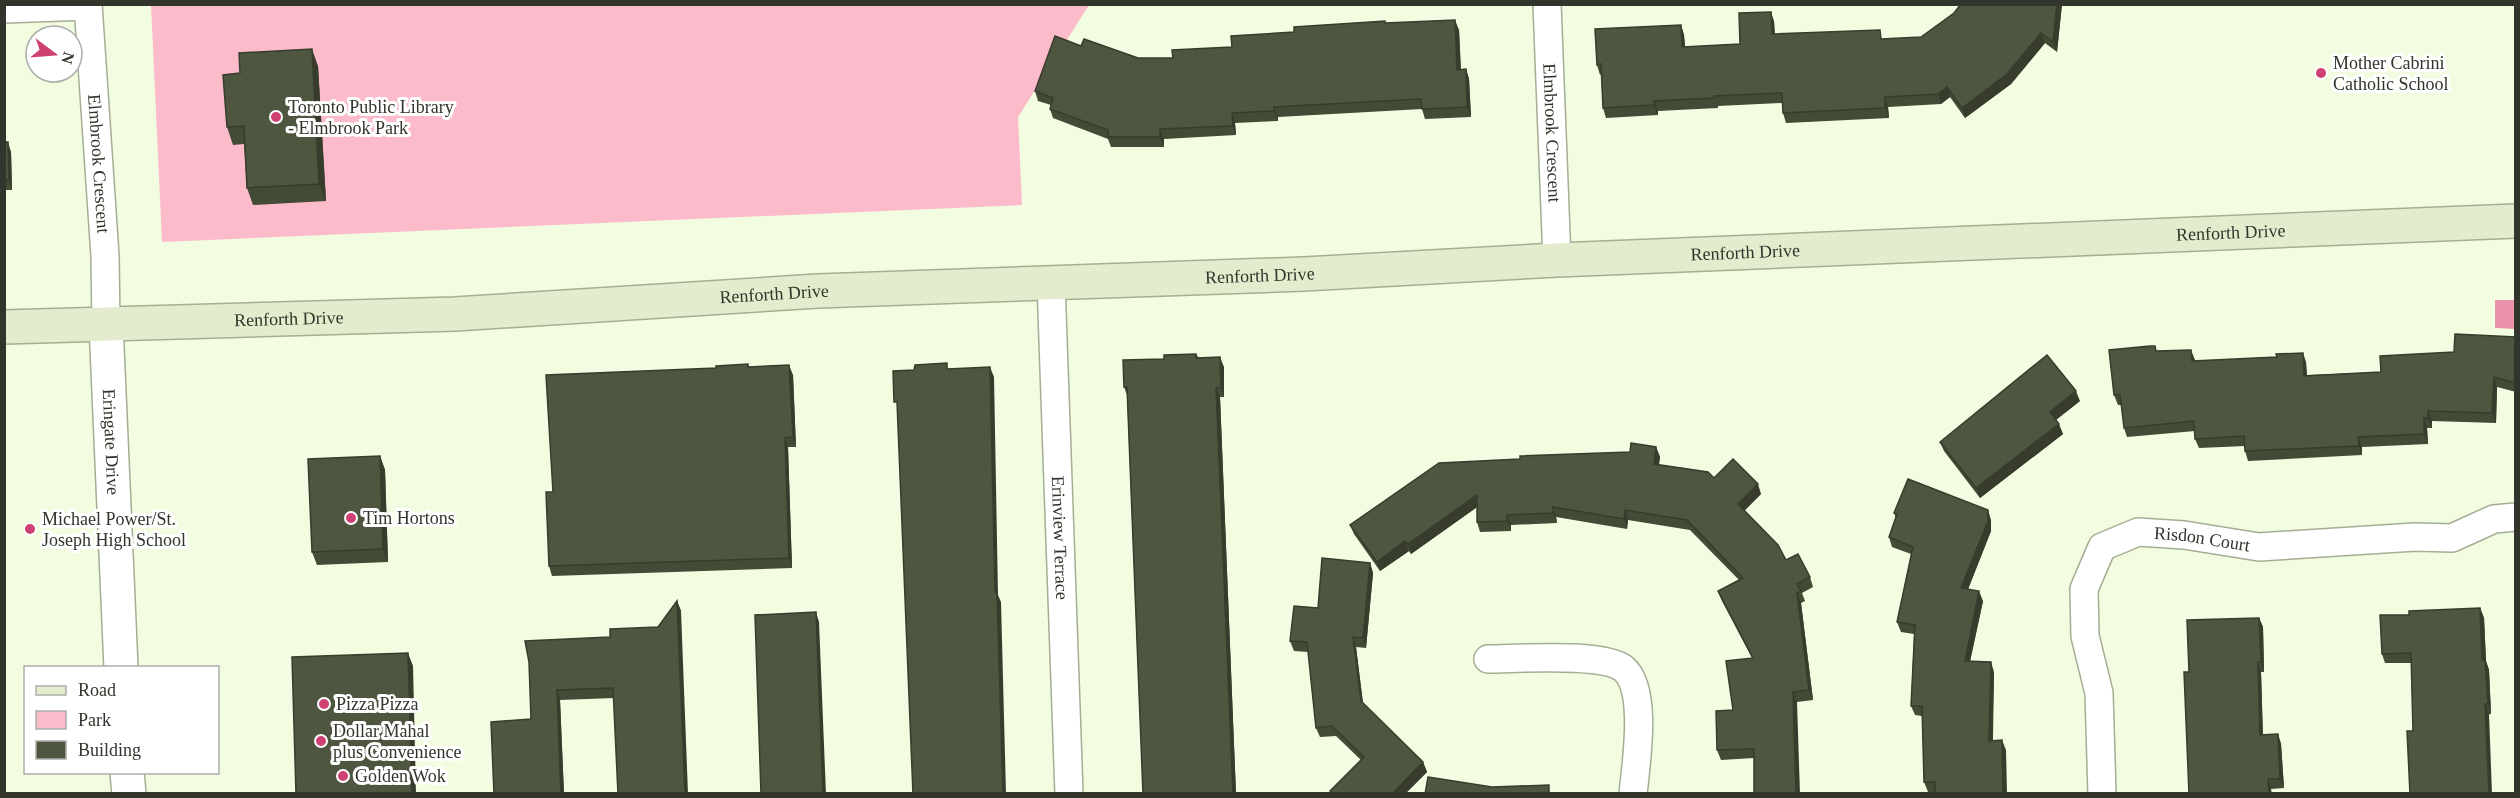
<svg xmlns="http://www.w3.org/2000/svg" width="2520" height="798" font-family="'Times New Roman',serif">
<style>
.green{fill:#fcbbca}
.water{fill:#ea93aa}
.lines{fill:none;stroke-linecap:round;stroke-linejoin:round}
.minor-casing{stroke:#a5ae95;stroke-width:30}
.tertiary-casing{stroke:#a5ae95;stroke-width:36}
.secondary-casing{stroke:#a5ae95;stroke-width:36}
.minor{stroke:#fff;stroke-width:27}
.tertiary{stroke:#fff;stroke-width:33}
.secondary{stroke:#e3edcd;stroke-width:33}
.wall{fill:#434a36}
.shaded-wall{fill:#373c2c}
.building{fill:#4e563f;stroke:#373c2c;stroke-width:1.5}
.poi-dot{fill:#ce4172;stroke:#fff;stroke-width:2}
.labels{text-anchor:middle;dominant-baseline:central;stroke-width:6;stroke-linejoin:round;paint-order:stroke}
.poi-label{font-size:18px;fill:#31352b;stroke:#fff;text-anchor:start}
.street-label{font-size:18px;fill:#31352b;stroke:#fff}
</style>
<rect width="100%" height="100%" fill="#f2fce1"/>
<polygon class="green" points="151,5 1089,5 1018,117 1022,205 162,242"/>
<polygon class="water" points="2495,300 2515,300 2515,329 2495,328"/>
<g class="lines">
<defs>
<g id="minor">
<path id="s1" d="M88,4L105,256L106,324"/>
<path id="s2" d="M1547,4L1557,260"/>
<polyline points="4,9 88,6"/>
<path id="s3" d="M1051,283L1069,794"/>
<path d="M1488,659C1517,659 1604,652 1624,669C1648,690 1636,764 1633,794"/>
<path id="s4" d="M2102,794L2099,693L2085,636L2084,589L2102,547L2138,532L2184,535L2259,547L2415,537L2452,538L2494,519L2516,517"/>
</g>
<g id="tertiary">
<path id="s5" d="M106,324L121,668"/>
<polyline points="127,772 129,794"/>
</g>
<g id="secondary">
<path id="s6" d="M4,327L455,314L818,291L1304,274L1557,260L2516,221"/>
</g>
</defs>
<use href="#minor" class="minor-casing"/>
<use href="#tertiary" class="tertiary-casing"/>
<use href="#secondary" class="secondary-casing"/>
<use href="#minor" class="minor"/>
<use href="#tertiary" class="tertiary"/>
<use href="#secondary" class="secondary"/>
</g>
<g class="wall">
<polygon points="2062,4 2057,52 2045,43 2011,84 1965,118 1950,97 1941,104 1888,107 1889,118 1786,123 1783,113 1782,103 1718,106 1718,108 1658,111 1658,115 1606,118 1603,108 1601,74 1600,75 1597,65 1681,25 1684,35 1685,47 1740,44 1774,21 1775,34 1883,39 1921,37"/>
<polygon points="1386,23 1459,30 1461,69 1466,69 1469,79 1471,117 1425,119 1422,109 1278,117 1278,121 1235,123 1236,135 1164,139 1164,147 1111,147 1108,139 1053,118 1050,109 1051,105 1038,101 1035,91 1081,46 1138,58 1173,58 1232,47 1294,32"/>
<polygon points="318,66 326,201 253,205 247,188 244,144 233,145 227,127"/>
<polygon points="4,142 11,152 12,190 4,190"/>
<polygon points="2516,337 2516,392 2497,387 2496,423 2432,421 2432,428 2427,428 2428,444 2362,447 2362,455 2248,461 2245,451 2245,446 2199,448 2195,439 2195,431 2127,437 2124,428 2121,405 2118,405 2114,395 2157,351 2195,360 2195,361 2306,362 2307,375 2381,372"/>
<polygon points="1196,354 1198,357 1224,367 1224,397 1220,397 1236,794 1143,794 1127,395 1124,387 1164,359"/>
<polygon points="748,364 749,367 793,375 796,447 788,447 792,568 552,576 549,566 553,492 716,368"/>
<polygon points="2080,401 2056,420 2063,434 1980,498 1944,451 1940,442"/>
<polygon points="1656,447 1660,457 1659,465 1714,478 1761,494 1744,511 1786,560 1810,577 1813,587 1802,593 1805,601 1801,603 1813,700 1797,702 1754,758 1721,760 1717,750 1752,658 1722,601 1718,591 1739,580 1690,530 1628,520 1627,529 1556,517 1557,523 1511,525 1511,531 1480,532 1477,522 1477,507 1411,554 1409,551 1380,571 1354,534 1350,525 1520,459 1630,452"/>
<polygon points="380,456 385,470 388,562 317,565 312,552"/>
<polygon points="1894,513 1991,520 1991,531 1968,589 1983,601 1970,661 1994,672 1993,740 2006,750 1935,792 1928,792 1924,782 1922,716 1915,715 1911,706 1914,634 1901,632 1897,622 1911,554 1892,547 1889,537 1896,518"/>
<polygon points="1370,563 1373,573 1366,648 1356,647 1363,704 1423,762 1427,772 1405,794 1331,794 1330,791 1361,760 1336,736 1320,737 1316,728 1308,652 1294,651 1290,641 1318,608"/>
<polygon points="677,601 681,611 614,698 560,700 564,794 494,794 531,719 529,662 610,637 658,627"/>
<polygon points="2480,608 2484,618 2486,661 2489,670 2491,714 2413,731 2411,663 2385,663 2382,654 2409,615"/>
<polygon points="2259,618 2263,627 2264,672 2261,672 2263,735 2278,734 2281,744 2284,788 2271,789 2189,672"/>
</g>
<g class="shaded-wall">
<polygon points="2057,4 2062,4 2057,52 2053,42"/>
<polygon points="1771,12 1774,21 1775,44 1772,34"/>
<polygon points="1455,20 1459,30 1461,79 1457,70"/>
<polygon points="1681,25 1684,35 1686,57 1682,47"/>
<polygon points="2041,33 2045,43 2011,84 1965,118 1962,108"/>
<polygon points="312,49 318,66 326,201 319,184"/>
<polygon points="1466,69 1469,79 1471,117 1467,107"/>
<polygon points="1947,87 1950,97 1941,104 1938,94"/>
<polygon points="1885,97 1888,107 1889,118 1885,108"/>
<polygon points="1654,101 1658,111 1658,115 1654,105"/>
<polygon points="1274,107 1278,117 1278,121 1274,111"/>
<polygon points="1232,113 1235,123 1236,135 1233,126"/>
<polygon points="1160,129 1164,139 1164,147 1160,137"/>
<polygon points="8,142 11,152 12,190 9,180"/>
<polygon points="2191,350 2195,360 2196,371 2192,361"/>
<polygon points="2303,353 2306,362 2307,385 2304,376"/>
<polygon points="1220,357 1224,367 1224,397 1221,387"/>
<polygon points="789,365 793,375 796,447 793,437"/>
<polygon points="990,367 994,377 998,595 1001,602 1006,794 1003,794 995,592"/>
<polygon points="2494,377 2497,387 2496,423 2492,413"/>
<polygon points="1216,388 1220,397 1236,794 1233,794"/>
<polygon points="2076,391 2080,401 2053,422 2050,412"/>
<polygon points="2428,411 2432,421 2432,428 2428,418"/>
<polygon points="2424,418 2427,428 2428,444 2424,434"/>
<polygon points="2059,424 2063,434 1980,498 1976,488"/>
<polygon points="2358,437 2362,447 2362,455 2359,446"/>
<polygon points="785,438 788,447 792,568 789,558"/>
<polygon points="1656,447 1660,457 1657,474 1654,464"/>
<polygon points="380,456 385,470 388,562 383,549"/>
<polygon points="1758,484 1761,494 1741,514 1738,504"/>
<polygon points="1477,495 1480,505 1411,554 1408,544"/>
<polygon points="1553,507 1556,517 1557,523 1553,513"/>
<polygon points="1625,510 1628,520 1627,529 1624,519"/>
<polygon points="1988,510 1991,520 1991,531 1965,597 1961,588"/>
<polygon points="1507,515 1511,525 1511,531 1507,521"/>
<polygon points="1405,541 1409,551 1380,571 1377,562"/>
<polygon points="1370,563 1373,573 1366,648 1363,638"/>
<polygon points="1979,591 1983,601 1968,671 1965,661"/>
<polygon points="1797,593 1801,603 1813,700 1809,690"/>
<polygon points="677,601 681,611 688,794 685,794"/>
<polygon points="2480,608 2484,618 2486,661 2489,670 2491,714 2488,704 2482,660"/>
<polygon points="816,612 819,622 826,794 823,794"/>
<polygon points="2259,618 2263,627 2264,672 2261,662"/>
<polygon points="1353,637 1356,647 1364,711 1361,701"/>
<polygon points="408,653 413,666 416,794 412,794"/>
<polygon points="1991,662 1994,672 1992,750 1989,741"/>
<polygon points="2258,662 2261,672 2263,745 2260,735"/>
<polygon points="557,690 560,700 564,794 561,794"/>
<polygon points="1793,692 1797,702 1800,794 1796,794"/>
<polygon points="2485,704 2489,714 2492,794 2489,794"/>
<polygon points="2278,734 2281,744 2284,788 2280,779"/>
<polygon points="2002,740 2006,750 2007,794 2003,794"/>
<polygon points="1423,762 1427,772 1405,794 1392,794"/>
<polygon points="2268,779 2271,789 2272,794 2269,794"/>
</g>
<g class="building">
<polygon points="1961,4 2057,4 2053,42 2041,33 2007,74 1962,108 1947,87 1938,94 1885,97 1885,108 1783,113 1782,93 1714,96 1714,98 1654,101 1654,105 1603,108 1601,64 1597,65 1595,29 1681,25 1682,47 1740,44 1739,13 1771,12 1772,34 1880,30 1881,39 1921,37 1954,13"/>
<polygon points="1455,20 1457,70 1466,69 1467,107 1422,109 1421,99 1274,107 1274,111 1232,113 1233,126 1160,129 1160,137 1108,137 1108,130 1050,109 1053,98 1035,91 1055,36 1081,46 1084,39 1138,58 1173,58 1172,50 1232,47 1231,36 1294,32 1294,27 1385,21 1385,23"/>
<polygon points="312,49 319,184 247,188 244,126 227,127 223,75 240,73 239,53"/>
<polygon points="4,142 8,142 9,180 4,180"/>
<polygon points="2455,334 2516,337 2516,383 2494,377 2492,413 2428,411 2428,418 2424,418 2424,434 2358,437 2359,446 2245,451 2244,436 2195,439 2194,421 2124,428 2120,394 2114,395 2109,350 2150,346 2155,346 2156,351 2191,350 2192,361 2277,357 2276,354 2303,353 2304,376 2381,372 2380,356 2454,352"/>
<polygon points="1196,354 1196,358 1220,357 1221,387 1216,388 1233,794 1143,794 1127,387 1124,387 1123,360 1164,359 1164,355"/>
<polygon points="2047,355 2076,391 2050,412 2059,424 1976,488 1940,442"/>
<polygon points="947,363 947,369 990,367 995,592 997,592 1003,794 913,794 897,402 894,402 893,371 914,370 915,365"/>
<polygon points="748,364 748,367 789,365 793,437 785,438 789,558 549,566 546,492 553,492 546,375 716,368 716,366"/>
<polygon points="1631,443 1656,447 1654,464 1708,472 1714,478 1733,459 1758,484 1738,504 1778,545 1786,560 1798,554 1810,577 1797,584 1801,591 1797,593 1809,690 1793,692 1796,794 1754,794 1754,749 1717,750 1716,711 1733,710 1726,661 1753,658 1718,591 1743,578 1687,520 1625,510 1624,519 1553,507 1553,513 1507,515 1507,521 1477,522 1477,495 1408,544 1405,541 1377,562 1350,525 1439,463 1520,459 1520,456 1630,452"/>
<polygon points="380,456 383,549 312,552 308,459"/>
<polygon points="1908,479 1988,510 1988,521 1961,588 1979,591 1965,661 1991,662 1989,741 2002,740 2003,794 1935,794 1935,782 1924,782 1922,706 1911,706 1915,625 1897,622 1913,547 1889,537 1897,514 1894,513"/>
<polygon points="1322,558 1370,563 1363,638 1353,637 1361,701 1423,762 1392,794 1333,794 1330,791 1364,757 1332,726 1316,728 1307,642 1290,641 1294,606 1318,608"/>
<polygon points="677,601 685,794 618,794 613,688 557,690 561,794 494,794 491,722 531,719 529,662 525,641 610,637 610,629 658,627"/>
<polygon points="2480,608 2482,660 2485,660 2488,704 2485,704 2489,794 2410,794 2407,731 2413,731 2411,653 2382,654 2380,615 2409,615 2409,611"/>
<polygon points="816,612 823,794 761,794 755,615"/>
<polygon points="2259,618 2261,662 2258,662 2260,735 2278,734 2280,779 2268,779 2269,794 2189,794 2184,672 2189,672 2187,620"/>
<polygon points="408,653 412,794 296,794 292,657"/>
<polygon points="1428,777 1492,787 1549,785 1549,794 1425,794"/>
</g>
<g class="poi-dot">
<circle cx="2321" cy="73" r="6"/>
<circle cx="276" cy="117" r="6"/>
<circle cx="351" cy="518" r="6"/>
<circle cx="30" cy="529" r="6"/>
<circle cx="324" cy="704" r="6"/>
<circle cx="321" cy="741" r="6"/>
<circle cx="343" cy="776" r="6"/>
</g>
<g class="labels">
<g class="poi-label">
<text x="2333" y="63">Mother Cabrini<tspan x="2333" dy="21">Catholic School</tspan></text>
<text x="288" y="107">Toronto Public Library<tspan x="288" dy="21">- Elmbrook Park</tspan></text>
<text x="363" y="518">Tim Hortons</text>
<text x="42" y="519">Michael Power/St.<tspan x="42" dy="21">Joseph High School</tspan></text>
<text x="336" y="704">Pizza Pizza</text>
<text x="333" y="731">Dollar Mahal<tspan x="333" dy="21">plus Convenience</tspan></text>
<text x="355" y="776">Golden Wok</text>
</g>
<g class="street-label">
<text stroke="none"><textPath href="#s2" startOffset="129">Elmbrook Crescent</textPath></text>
<text stroke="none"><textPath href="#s1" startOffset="160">Elmbrook Crescent</textPath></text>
<text stroke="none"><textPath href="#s6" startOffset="2229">Renforth Drive</textPath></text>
<text stroke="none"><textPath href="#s6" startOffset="1743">Renforth Drive</textPath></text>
<text stroke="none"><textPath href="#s6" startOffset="1257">Renforth Drive</textPath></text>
<text stroke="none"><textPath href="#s6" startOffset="771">Renforth Drive</textPath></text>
<text stroke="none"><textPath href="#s6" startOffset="285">Renforth Drive</textPath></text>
<text stroke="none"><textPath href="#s5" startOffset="118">Eringate Drive</textPath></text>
<text stroke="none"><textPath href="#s3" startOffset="255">Erinview Terrace</textPath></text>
<text stroke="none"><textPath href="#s4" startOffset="356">Risdon Court</textPath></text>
</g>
</g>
<rect width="2520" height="798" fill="none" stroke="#31352b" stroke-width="12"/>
<rect x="24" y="666" width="195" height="108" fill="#ffffff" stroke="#adaeaa" stroke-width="1.5"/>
<rect x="36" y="686" width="30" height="9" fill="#e3edcd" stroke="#adaeaa" stroke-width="1.5"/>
<text x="78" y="696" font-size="18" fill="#31352b">Road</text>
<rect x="36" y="711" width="30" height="18" fill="#fcbbca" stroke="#adaeaa" stroke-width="1.5"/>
<text x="78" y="726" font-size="18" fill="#31352b">Park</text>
<rect x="36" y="741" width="30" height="18" fill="#4e563f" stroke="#adaeaa" stroke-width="1.5"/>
<text x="78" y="756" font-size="18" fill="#31352b">Building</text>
<g transform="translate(54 54) rotate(106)"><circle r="28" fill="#ffffff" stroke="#adaeaa" stroke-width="1.5"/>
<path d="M0-4.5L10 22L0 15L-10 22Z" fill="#ce4172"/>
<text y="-9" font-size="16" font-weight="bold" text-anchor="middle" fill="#31352b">N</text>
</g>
</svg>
